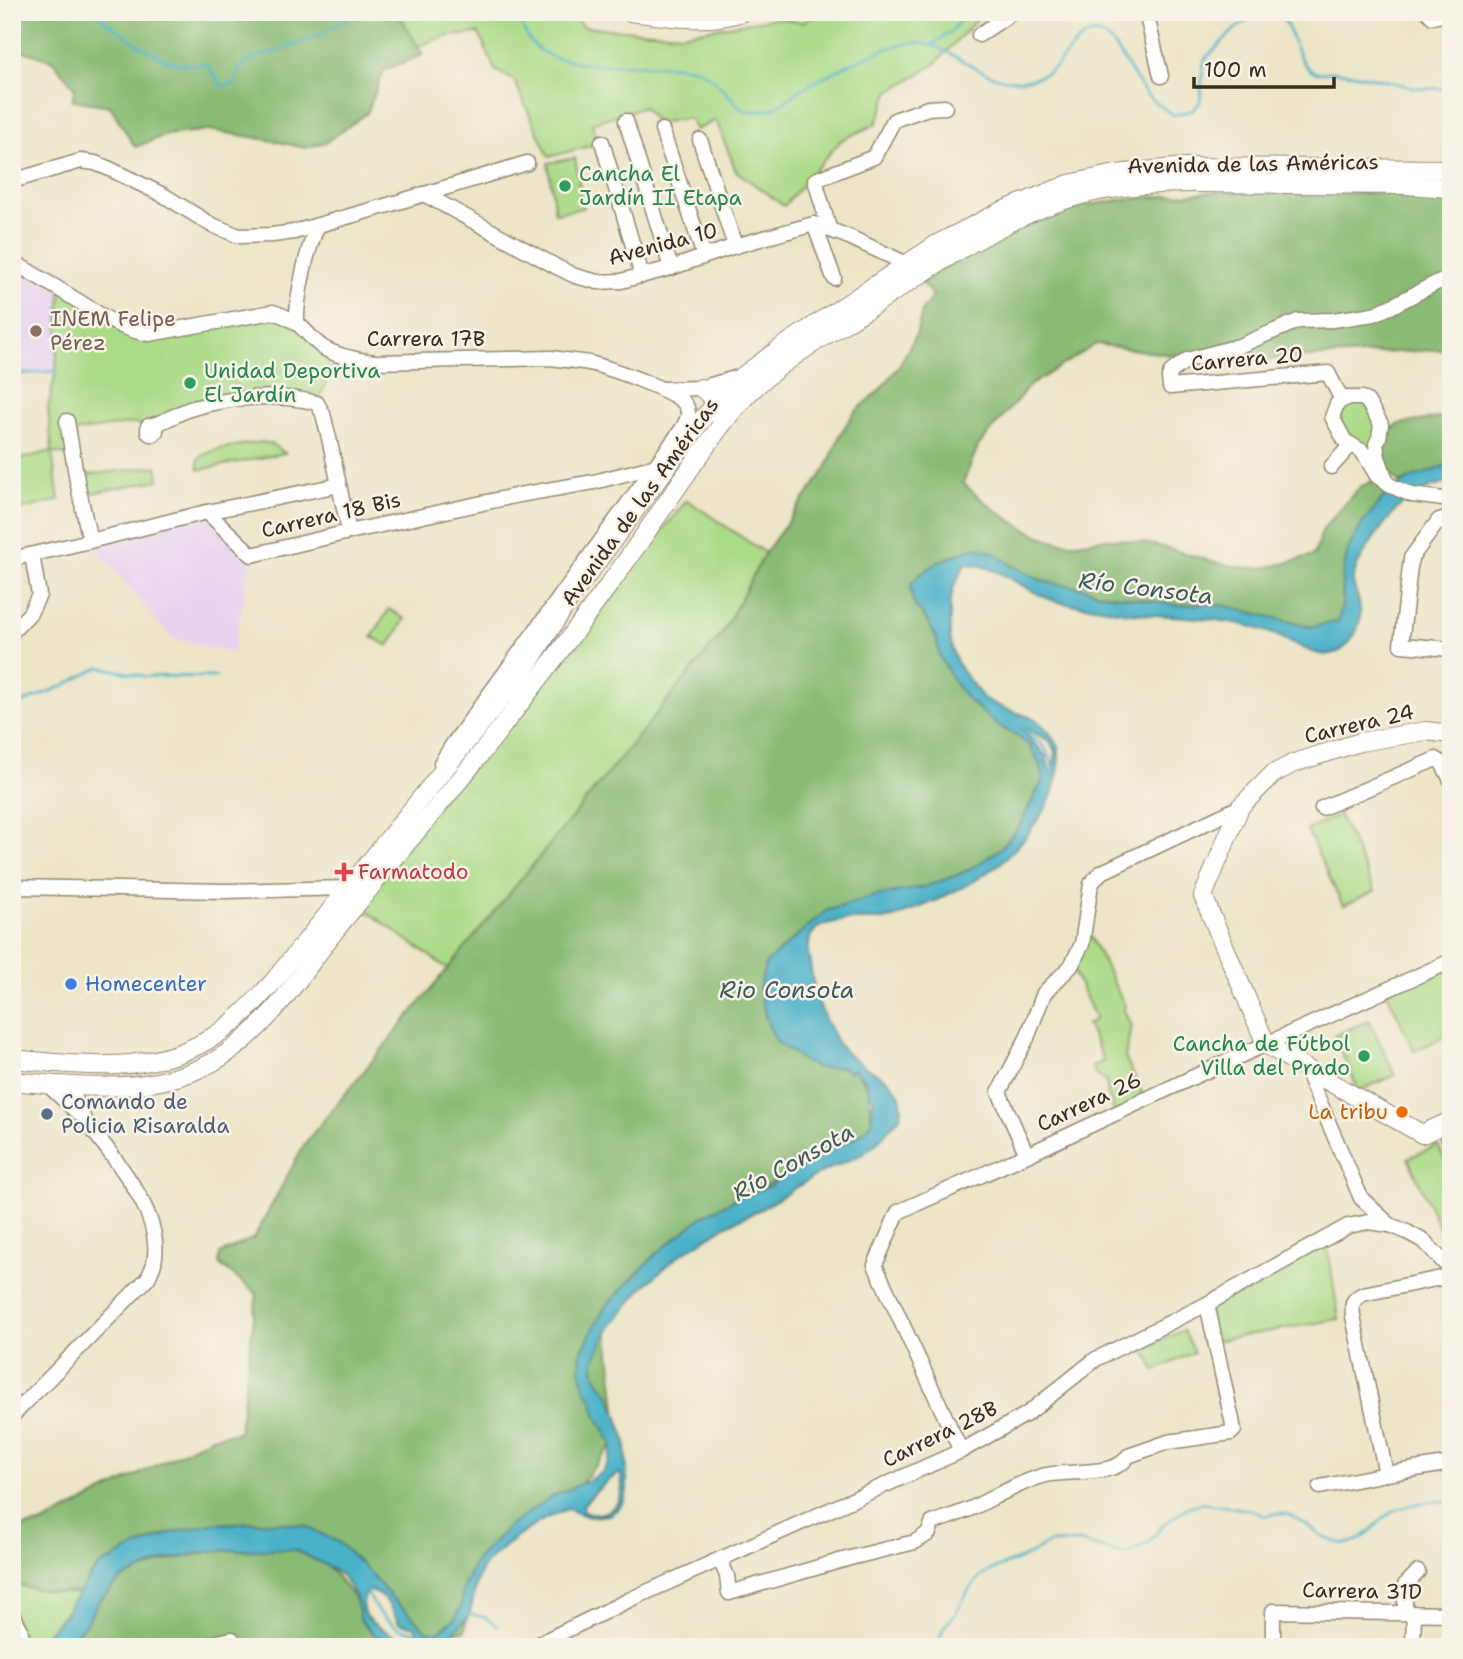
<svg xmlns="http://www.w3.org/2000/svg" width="1463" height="1659" font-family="'Shantell Sans',sans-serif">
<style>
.built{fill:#e6d3f0}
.green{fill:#acdb88;stroke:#748253;stroke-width:2}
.forest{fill:#89bb74;stroke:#627249;stroke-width:2}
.water{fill:#49b1c8;stroke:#426e73;stroke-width:2;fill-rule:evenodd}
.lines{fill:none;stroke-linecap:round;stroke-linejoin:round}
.stream{stroke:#49b1c8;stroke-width:2.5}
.minor-casing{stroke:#948872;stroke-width:17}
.major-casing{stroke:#948872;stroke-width:20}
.minor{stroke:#fff;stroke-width:14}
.major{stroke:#fff;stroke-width:18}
.leisure-dot{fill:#2e9e5b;stroke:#f7f3e8;stroke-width:2.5}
.education-dot{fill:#8d6e63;stroke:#f7f3e8;stroke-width:2.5}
.health-dot{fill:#e0444e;stroke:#f7f3e8;stroke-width:2.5}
.shop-dot{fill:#3f7fe0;stroke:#f7f3e8;stroke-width:2.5}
.food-dot{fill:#e8710a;stroke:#f7f3e8;stroke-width:2.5}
.service-dot{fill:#5c6f8a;stroke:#f7f3e8;stroke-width:2.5}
.labels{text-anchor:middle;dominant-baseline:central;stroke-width:5;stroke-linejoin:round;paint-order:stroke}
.street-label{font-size:21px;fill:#3b2a1e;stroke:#f7f3e8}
.leisure-label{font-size:21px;fill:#27864d;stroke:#f7f3e8;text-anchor:start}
.education-label{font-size:21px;fill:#785e54;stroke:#f7f3e8;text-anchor:start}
.health-label{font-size:21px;fill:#be3a42;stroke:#f7f3e8;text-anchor:start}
.shop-label{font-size:21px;fill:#366cbe;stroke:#f7f3e8;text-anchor:start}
.service-label{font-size:21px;fill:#4e5e75;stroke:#f7f3e8;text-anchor:start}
.food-label{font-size:21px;fill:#c56008;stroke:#f7f3e8;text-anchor:end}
.water-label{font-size:23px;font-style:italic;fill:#40595a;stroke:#f7f3e8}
</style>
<rect width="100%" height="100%" fill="#f7f3e8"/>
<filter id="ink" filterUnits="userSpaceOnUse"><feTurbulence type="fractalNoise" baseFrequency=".0143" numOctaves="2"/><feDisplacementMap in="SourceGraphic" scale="14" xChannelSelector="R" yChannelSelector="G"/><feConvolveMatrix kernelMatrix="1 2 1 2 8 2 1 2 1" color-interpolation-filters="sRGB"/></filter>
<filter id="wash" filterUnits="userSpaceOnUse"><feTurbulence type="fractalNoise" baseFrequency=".00686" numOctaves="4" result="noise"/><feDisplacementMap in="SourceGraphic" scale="28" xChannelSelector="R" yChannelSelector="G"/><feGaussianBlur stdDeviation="1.57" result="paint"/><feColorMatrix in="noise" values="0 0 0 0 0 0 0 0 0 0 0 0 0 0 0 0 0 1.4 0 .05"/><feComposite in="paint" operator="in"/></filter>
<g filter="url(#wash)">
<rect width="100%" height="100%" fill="#ece5c7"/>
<g class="built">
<polygon points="12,261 61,290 56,371 12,375"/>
<polygon points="207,512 252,555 233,653 171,638 90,541"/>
</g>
<g class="green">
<polygon points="387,12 570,12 583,27 682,34 775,18 803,22 819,12 984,12 934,65 889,92 876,124 841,140 784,206 736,171 716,120 696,130 689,118 657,123 643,107 592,123 597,144 549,157 514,80 495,70 479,33 442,37 405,51"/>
<polygon points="575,158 583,208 555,213 548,163"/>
<polygon points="61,290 135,332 273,312 339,355 317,403 227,401 147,429 136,423 74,432 73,457 52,452 59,500 12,512 12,502 15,501 12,491 12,461 52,451 48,408 56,371"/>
<polygon points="1362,398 1381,424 1376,444 1362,451 1345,441 1337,404"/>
<path d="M263,442L271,444L285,453L199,470L198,465L199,458C214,447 244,445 263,442Z"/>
<polygon points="157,466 159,480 82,495 79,476"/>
<polygon points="687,500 765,553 722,634 448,969 357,904"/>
<polygon points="389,609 405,619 389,646 372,637"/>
<polygon points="1339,815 1375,891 1343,906 1307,830"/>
<polygon points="1086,927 1125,1006 1123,1008 1131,1026 1125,1057 1145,1099 1115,1113 1108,1095 1106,1082 1094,1072 1092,1067 1104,1061 1087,1024 1096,1019 1071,966"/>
<polygon points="1444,964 1451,979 1451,1034 1414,1051 1386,990"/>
<polygon points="1369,1020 1395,1075 1359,1091 1334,1036"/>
<polygon points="1438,1145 1451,1174 1451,1235 1444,1238 1408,1158"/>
<polygon points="1326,1238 1339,1319 1215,1341 1207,1304"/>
<polygon points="1183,1330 1194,1352 1155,1371 1144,1349"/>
<path d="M12,1583C35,1591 55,1593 79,1593C62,1615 53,1633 27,1647L12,1613Z"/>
</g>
<g class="forest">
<polygon points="12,12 398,12 423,55 384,70 367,113 326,142 305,148 275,141 209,130 166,135 135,147 110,106 72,100 75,88 53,61 15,48 12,50"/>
<path d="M1209,192L1420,193L1451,195V349L1220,362L1096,344L1029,386L978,446L963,483C988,507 1037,544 1074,543C1084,543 1095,539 1105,539C1117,538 1131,541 1143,543C1182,549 1217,568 1257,568C1273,568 1298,559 1314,555L1323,529L1339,510L1360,487L1377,479L1392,491L1342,577L1343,602L1338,622L1310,627L1226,606L1206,604L1177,605L1099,593L1083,588L1042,581L1012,566L1003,559L969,549L939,562L919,575L914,604L926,619L937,639L939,655L966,698L994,722L1004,729L1016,735L1029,745L1041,765L1043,780L1027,810L1018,835L979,864L960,874L924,887L871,897L826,911L766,963L805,1062L854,1069L868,1088L872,1123L860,1135L756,1191L633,1278L605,1307L619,1436L565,1504L473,1567L465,1631L427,1634L305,1526C242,1518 178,1523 122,1554C115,1558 105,1562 98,1567C91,1573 85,1585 79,1593C55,1593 35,1591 12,1583V1529L41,1524L212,1437L239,1432L257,1294L219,1264L220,1254L254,1238L305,1143L722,634L765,553L826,469L841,433L854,413L879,391L898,368L916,335L923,309L933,296L922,283L940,270L1010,230L1057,211L1119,200Z"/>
<path d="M1451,416V464L1399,483C1382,467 1382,452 1388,430L1400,424Z"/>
<polygon points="233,1550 295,1550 328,1566 357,1601 361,1622 376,1636 388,1639 388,1647 59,1647 85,1625 98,1602 121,1579 163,1562 207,1552"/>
</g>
<path class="water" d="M1451,464V482C1435,486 1420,490 1407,500C1391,512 1357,558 1353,578C1352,584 1356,592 1358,598C1363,616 1359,634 1345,647C1338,654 1325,656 1316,653C1307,651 1299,645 1291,642C1275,634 1259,628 1241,624C1205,616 1168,617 1131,613C1118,612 1106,608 1094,607C1080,605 1066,605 1052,600C1023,590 997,564 965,564L954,586L950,603V638L953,653L961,670L984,699L1003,708L1035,719L1047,730L1059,746V768L1053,792L1046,808L1024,839L1001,863L973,882L935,901L896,917L884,920H845L826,924L817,928L810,937L808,953L815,993L825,1019L838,1044L846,1053L867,1068L888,1080L900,1095L902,1108L900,1117L875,1145L863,1154L820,1173L761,1209L727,1225L677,1257L641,1289L609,1329L600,1347L594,1361L595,1374L599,1382L606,1390L611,1398L626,1441L627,1491L624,1501L618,1509L609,1515L589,1517L568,1509C544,1516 487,1553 478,1577C473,1589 474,1604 469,1615C464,1623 453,1632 446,1639L428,1640L405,1643L376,1636L361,1621L355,1595L342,1576L328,1566L295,1550H233L207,1552L166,1560L121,1579L98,1602L85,1625L62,1647H26L42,1639L65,1614L70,1605L98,1567L131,1549L171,1533L212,1524L278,1522L305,1526L338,1542L371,1574L391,1597L416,1620L426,1631L439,1632L455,1618L461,1607L463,1588L476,1560L508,1527L551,1497L592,1479L603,1471L609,1460L612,1444L597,1417L592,1400L585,1389L580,1369L581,1352L605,1307L657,1253L703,1216L741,1196L771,1186L794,1163L824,1150L839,1146L860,1135L872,1123V1104L874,1100L870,1095L866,1081L854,1069L849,1072L842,1067L818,1068L805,1062L776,1041L766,1019L759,988L766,963L826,911L871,897L924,887L960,874L979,864L1002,847L1019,827L1043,780L1041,765L1029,745L1016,735L1004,729L994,722L966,698L953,680L939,655L937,639L926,619L914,604L912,597L911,584L919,575L939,562L976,547L995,553L1012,566L1045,582L1083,588L1099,593L1177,605L1206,604L1226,606L1310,627L1338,622L1343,602L1342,577L1349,547L1362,524L1387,493L1412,478ZM1017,724L1050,741L1056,752L1052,774L1050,773L1046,756ZM620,1473C628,1498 611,1522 584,1511L583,1505C593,1494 608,1479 620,1473ZM367,1590C388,1595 389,1606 399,1623L415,1627L417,1631L415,1637C404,1642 399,1639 389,1633C371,1623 354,1614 367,1590Z"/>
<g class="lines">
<g class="stream">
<path d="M94,12C114,28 149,54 173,62C182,66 195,64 206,64L222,86L235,84L239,70L248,61L309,40L345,19L351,12"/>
<path d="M516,12L528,39L539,50L555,58L597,65L626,64L678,66L697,69L712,78L744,111C753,111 763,112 771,109C782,106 792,95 802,89C809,84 818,81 826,76C848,65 884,46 910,43C951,38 979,89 1030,79C1037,78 1048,73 1054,68C1065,58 1080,30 1099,34C1115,37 1135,83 1148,96C1155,103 1165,109 1173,115L1193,110L1200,102L1203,68L1205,59L1235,29L1262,12"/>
<path d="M1273,12C1295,22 1290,51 1309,69C1316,77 1330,70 1339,72C1356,74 1371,77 1387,81C1397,83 1408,87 1418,88C1429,89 1440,88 1451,89"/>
<polyline points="930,46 951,32 966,12"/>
<polyline points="12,375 56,371"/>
<polyline points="12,707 63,686 100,667 143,676 216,677"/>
<path d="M1015,723C1033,736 1059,753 1051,777"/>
<polyline points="855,913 910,901"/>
<polyline points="792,1181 817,1163 825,1160"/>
<polyline points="676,1251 700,1231 727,1215"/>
<polyline points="365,1589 378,1612 398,1628 419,1634"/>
<polyline points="466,1614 485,1617 497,1626"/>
<polyline points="827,1647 831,1645 844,1647"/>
<path d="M938,1647L943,1628L956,1613L968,1591L977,1580L989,1571L1025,1557L1049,1543L1079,1542L1118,1553L1128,1554L1149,1542L1164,1524L1188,1507L1202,1503L1251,1510L1265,1516C1300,1503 1317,1547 1349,1543C1365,1541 1376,1523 1388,1515C1401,1505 1435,1499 1451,1502"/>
</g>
</g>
</g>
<g filter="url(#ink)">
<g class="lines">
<defs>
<g id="minor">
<polyline points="1146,12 1161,76"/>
<polyline points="1428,12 1433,17 1451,13"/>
<polyline points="979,35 1013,12"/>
<polyline points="626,121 671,268"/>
<polyline points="662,130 704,256"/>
<polyline points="700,140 735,246"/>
<polyline points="602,142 642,276"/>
<polyline points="12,181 81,161 95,163 110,169 165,196 210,224 239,236 273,235 294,232 385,206 527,163"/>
<polyline points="424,194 557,267 575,276 598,282 621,281 671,268 735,246 814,224 849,237 907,264 911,268"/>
<polyline points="814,224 834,278"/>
<polyline points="829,228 815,180 874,157 894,120 928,108 945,107"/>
<path d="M12,261C31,273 51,284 70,296C95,311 119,330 149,334L273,312C282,315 290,318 298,324C306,331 313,340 322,347C338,357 357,360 375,362L551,358C564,360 577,361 589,363C607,367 676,391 685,404C691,413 687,421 682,429L453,744L441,763"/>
<path d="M297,323C296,297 307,249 318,225"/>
<polyline points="662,389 701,388 742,376"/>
<polyline points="1342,400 1328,373 1170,387 1169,378 1171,372 1187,360 1239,346 1298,321 1333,320 1374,314 1392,306 1438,282 1451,280"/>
<polyline points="67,421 77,481 90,541"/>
<path d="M154,426L156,428V431L154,434H150L148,432V426C163,424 178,412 193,408C232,397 278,393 317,403L323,414L329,438L349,532"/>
<polyline points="1331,467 1351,445"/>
<polyline points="1387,483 1378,457 1376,444 1379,438 1381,424 1367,401 1362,398 1348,398 1342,400 1337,404 1332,417 1345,441 1362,451 1377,476 1389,485 1412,495 1451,500"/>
<polyline points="207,512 339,485"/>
<polyline points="1451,517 1439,520 1411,558 1401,645 1451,649"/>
<polyline points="12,559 90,541 207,512 252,555 349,532 519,495 594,482 656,466"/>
<polyline points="12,632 30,613 39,595 32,555"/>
<polyline points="1322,808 1436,759 1442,763 1451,780"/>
<polyline points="12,887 226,891 348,888"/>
<polyline points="1305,1068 1361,1198 1390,1225 1407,1232 1425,1242 1451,1270"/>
<polyline points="47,1084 78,1113"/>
<polyline points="1443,1125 1451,1143"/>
<polyline points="1027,1155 999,1092 1027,1038 1044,993 1071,966 1082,944 1091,884 1100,873 1240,807"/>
<path d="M12,1416L148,1278C150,1273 153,1268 154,1263C165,1213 111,1155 84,1119L78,1109L72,1087"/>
<polyline points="961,1451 875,1265 898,1212 1027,1155 1202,1073 1451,961"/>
<path d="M1386,1474L1353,1316C1352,1304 1351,1300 1363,1294L1451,1276"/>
<polyline points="1320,1487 1386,1474 1451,1463"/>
<path d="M720,1559L727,1576L729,1593L850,1558L915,1542L929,1533L932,1523C945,1518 959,1514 972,1508C995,1497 1022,1481 1046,1475C1067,1470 1117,1477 1128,1456L1168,1442L1231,1433L1234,1430L1232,1420L1207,1304"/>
<polyline points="1405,1612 1405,1585 1418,1572"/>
<polyline points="12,1613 20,1628 24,1647"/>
<polyline points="196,1647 232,1639 233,1647"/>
<polyline points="532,1647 629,1600 961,1451 1027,1414 1096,1359 1207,1304 1348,1226 1368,1222 1390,1225"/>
<polyline points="1273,1647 1273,1611 1451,1614"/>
<polyline points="1413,1647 1414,1613"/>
</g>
<g id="major">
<path d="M630,12C668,16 706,24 742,12"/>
<path d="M701,388C711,394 716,403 718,414"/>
<polyline points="1451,734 1426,731 1360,742 1294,763 1273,774 1240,807 1203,896 1266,1044 1305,1068 1422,1134 1451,1121"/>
<path d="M12,1059C78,1065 146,1075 206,1041C233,1026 254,1003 274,981L524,670L570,598L704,417L743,376L782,347L937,244L1002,211L1069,184L1116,174L1184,167L1451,169"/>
<path d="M12,1081C78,1087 152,1096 213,1062C263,1034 296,982 330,937C343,920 357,904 370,888C404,845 441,804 475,761C521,703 565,645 609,585C638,545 666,503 694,463C713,437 730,411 753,389C787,357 830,333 869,308C938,263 1017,207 1099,191C1130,185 1162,183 1193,183L1404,185L1451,188"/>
</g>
</defs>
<use href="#minor" class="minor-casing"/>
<use href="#major" class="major-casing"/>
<use href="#minor" class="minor"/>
<use href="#major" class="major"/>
</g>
</g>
<g class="leisure-dot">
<circle cx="565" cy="186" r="7"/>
<circle cx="190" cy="383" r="7"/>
<circle cx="1364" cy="1056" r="7"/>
</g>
<circle class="education-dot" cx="36" cy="331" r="7"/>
<path class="health-dot" d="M340.5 861.5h7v7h7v7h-7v7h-7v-7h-7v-7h7z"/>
<circle class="shop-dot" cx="71" cy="984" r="7"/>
<circle class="food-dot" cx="1402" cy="1112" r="7"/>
<circle class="service-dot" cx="47" cy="1114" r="7"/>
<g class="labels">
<g class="street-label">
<text transform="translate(1253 164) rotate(-1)">Avenida de las Américas</text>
<text transform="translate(663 244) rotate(-15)">Avenida 10</text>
<text x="426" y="339">Carrera 17B</text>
<text transform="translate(1247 359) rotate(-5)">Carrera 20</text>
<text transform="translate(640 502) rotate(-54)">Avenida de las Américas</text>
<text transform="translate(331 515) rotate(-13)">Carrera 18 Bis</text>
<text transform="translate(1359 724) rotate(-13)">Carrera 24</text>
<text transform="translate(1089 1102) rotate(-25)">Carrera 26</text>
<text transform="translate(940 1434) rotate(-26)">Carrera 28B</text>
<text transform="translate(1362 1591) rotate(1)">Carrera 31D</text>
</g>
<g class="leisure-label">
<text x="579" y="174">Cancha El<tspan x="579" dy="24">Jardín II Etapa</tspan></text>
<text x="204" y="371">Unidad Deportiva<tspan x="204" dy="24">El Jardín</tspan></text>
<text x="1350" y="1044" text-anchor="end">Cancha de Fútbol<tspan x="1350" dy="24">Villa del Prado</tspan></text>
</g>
<g class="education-label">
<text x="50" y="319">INEM Felipe<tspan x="50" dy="24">Pérez</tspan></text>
</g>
<g class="health-label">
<text x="358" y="872">Farmatodo</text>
</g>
<g class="shop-label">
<text x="85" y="984">Homecenter</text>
</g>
<g class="service-label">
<text x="61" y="1102">Comando de<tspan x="61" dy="24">Policia Risaralda</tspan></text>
</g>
<g class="food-label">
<text x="1388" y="1112">La tribu</text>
</g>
<g class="water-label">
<text transform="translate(1146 588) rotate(7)">Río Consota</text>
<text x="787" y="990">Rio Consota</text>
<text transform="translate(793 1162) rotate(-29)">Río Consota</text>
</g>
</g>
<rect width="1463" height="1659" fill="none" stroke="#f7f3e8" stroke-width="42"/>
<path d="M1194 77v10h140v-10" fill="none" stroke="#3b2a1e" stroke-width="3.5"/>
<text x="1204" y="77" font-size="21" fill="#3b2a1e" stroke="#f7f3e8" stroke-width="5" paint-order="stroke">100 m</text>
</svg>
